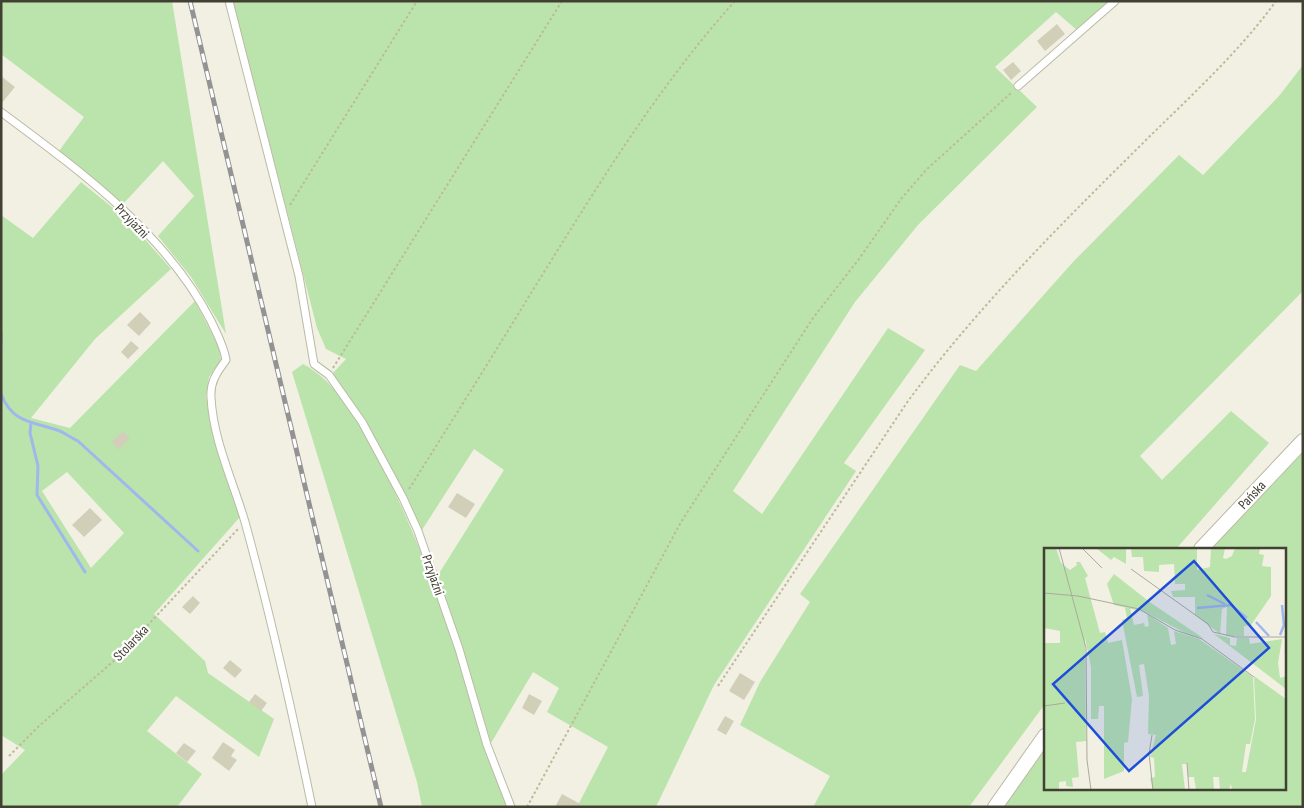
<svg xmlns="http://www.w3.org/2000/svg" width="1304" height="808" font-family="'Sofia Sans Condensed',sans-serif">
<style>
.green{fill:#bbe4ac;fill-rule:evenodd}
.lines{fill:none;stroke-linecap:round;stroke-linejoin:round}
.stream{stroke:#a0b7ec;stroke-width:3}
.building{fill:#d2cfb9}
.service-casing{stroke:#bbbaa6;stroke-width:9}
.minor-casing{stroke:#bbbaa6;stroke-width:16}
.path{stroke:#bdba98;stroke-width:2;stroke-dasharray:2.5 2.5;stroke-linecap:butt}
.service{stroke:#fff;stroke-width:7}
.minor{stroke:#fff;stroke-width:14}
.rail-casing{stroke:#939393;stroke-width:5}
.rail{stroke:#fff;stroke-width:3;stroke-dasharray:9;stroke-linecap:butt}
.labels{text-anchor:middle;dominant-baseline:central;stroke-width:4.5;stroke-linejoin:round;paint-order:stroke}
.street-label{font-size:14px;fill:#424033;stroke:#fff}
.inset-river{fill:none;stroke:#a0b7ec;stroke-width:2.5}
.inset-road{fill:none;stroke:#abaa9d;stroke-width:1}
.view{fill:#1d4ed8;fill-opacity:0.15;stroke:#1d4ed8;stroke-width:2.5}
.inset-edge{fill:none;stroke:#424033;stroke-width:2.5}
</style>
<rect width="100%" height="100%" fill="#f1f0e3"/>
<g class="green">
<polygon points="1,1 172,1 226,334 191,277 158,236 194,196 163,161 123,204 59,151 84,117 1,54"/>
<path d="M233,1H1110L1078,31L1056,12L995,67L1037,107L918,225L855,302L733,491L762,514L888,328L925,350L844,463L856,471L714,685L656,807H577L608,747L547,712L559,688L533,672L491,743L463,649L438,575L504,470L474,449L422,530C396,475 367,424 332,374L346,359L326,349L317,328Z"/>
<polygon points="1303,65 1303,291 1140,456 1162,480 1231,411 1269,443 1176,549 1045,549 1045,704 969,807 813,807 830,776 740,725 760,682 810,602 800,594 960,365 976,371 1073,262 1179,155 1203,175 1279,96"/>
<path d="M81,182L128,220L171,269L95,339L31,418L70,428L195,301L219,347L221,360L209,377L206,397L240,517L154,614L205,661L208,673L274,719L259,757L176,696L147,731L202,774L177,807H1V775L25,750L1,735V215L33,238ZM67,472L124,533L91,568L42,491Z"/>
<path d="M303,364C337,382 357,420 375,453C409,517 435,584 456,652C473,704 487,756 507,807H422L417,782L292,372Z"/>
<polygon points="1303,449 1303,807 1001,807 1045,745 1045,789 1285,789 1285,549 1208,549"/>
</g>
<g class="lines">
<g class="stream">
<polyline points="1,332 1,344"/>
<path d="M1,394C13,423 30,421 57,430C64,432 71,438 78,441L198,551"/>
<polyline points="31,423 30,433 38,466 37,495 85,572"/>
</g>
</g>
<g class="building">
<polygon points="1057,24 1065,34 1045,51 1037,41"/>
<polygon points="1013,62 1021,71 1011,80 1003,70"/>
<polygon points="1,76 15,87 1,104"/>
<polygon points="140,312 151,323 139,336 127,325"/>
<polygon points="131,341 139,348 128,359 121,352"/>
<polygon points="123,431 130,438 119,450 111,442"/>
<polygon points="457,493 475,504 466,518 448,507"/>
<polygon points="90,508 102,520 84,537 72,525"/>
<polygon points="193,596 200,603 190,614 182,607"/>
<polygon points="230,660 242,670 235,678 223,668"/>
<polygon points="740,673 755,682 744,700 729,691"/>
<polygon points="255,694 267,703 261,711 249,702"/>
<polygon points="529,694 542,701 534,715 522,708"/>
<polygon points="725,716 734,721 726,735 717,730"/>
<polygon points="223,742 235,750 231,756 237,760 229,771 212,758"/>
<polygon points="184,743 196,751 187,762 176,753"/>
<polygon points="562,794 586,807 555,807"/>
</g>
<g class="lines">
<defs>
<g id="service">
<polyline points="229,1 299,276 314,364 329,375 362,422 403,498 418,531 459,649 487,745 511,807"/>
<polyline points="1018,86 1115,1"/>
<path d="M1,112C79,170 166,233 211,321C217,334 224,346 226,360C217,372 210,382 211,397C213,440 233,481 245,522C271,616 292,711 312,807"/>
</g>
<g id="minor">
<polyline points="1201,549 1303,441"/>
<polyline points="995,807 1045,736"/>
</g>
</defs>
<use href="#service" class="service-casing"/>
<use href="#minor" class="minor-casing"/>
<g class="path">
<polyline points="290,205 417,1"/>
<polyline points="333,368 562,1"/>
<path d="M409,489C450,424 491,359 531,293C594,192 655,90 735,1"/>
<path d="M718,686L908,401C977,308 1057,228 1139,147C1186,100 1237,55 1276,1"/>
<polyline points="9,756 39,726 116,659 238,529"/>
<polyline points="527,807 681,522 813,318 859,259 901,199 926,170 1011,93"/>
</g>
<use href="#service" class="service"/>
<use href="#minor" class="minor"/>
<defs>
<polyline id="rail" points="190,1 381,807"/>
</defs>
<use href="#rail" class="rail-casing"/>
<use href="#rail" class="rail"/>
</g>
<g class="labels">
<g class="street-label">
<text transform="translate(132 221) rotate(46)">Przyjaźni</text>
<text transform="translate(1252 495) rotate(-47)">Pańska</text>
<text transform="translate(433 575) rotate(71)">Przyjaźni</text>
<text transform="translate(131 643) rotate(-46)">Stolarska</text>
</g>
</g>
<g transform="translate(1044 548)">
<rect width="242" height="242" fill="#f1f0e3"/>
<path d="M0,0H12L17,15L26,22L33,17L32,14H36L44,28L41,30L56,85L61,84L64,95L78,92L88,151L84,194L80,195V223L60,231V158H55L54,171H47V119L41,90L42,193L32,194L35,229L28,230L29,239L22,238V233L15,234V242L0,241V95H16V83L0,80ZM52,0H153V22L166,19L167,0H181L179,10L182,11L188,8L191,0H216L215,6L220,7L218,18L227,19V48L207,77L200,78V88H182L183,59L178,61L176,86L151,67V49H129L127,43L141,42V36H131L130,16L115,17V24L100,23L99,9H88L87,1H82V16L70,9L67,12ZM70,26L107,55L159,90L147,88L101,64L70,57L63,36ZM81,60H86L90,77L100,75L101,79L105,78L103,66L124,80L127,97L132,96L130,83L155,91L209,129L211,171L206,196H202L198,224H202L212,171L210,128L242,151V242H202V225V242H188L187,236L185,242H176L175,229H169L170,242H152L150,229H144L143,216H138L141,242H109L106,230L111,229L110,210L106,209L112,187L104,186L105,148L100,116L95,117L99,148L93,149L78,72L83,70ZM170,86L186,90V97L192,98L193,90H205L206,96L238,91L234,115L236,130L242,128V141Z" fill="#bbe4ac"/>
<path class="inset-river" d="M163,47L181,56M153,60L187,57L203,70M212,74L225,88M236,87L240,77L238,57"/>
<path class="inset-road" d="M15,0L42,100L43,212L47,242M38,0L58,20M87,21L164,76L169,84L191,89H243M0,45L34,48L95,61L131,82L158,91L210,129M0,158L21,155M108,187L105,206L109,242M143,215L145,242"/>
<path class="view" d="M150,13L225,100L85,223L9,136Z"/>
<rect width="242" height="242" class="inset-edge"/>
</g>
<rect width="1304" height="808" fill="none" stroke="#424033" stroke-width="5"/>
</svg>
